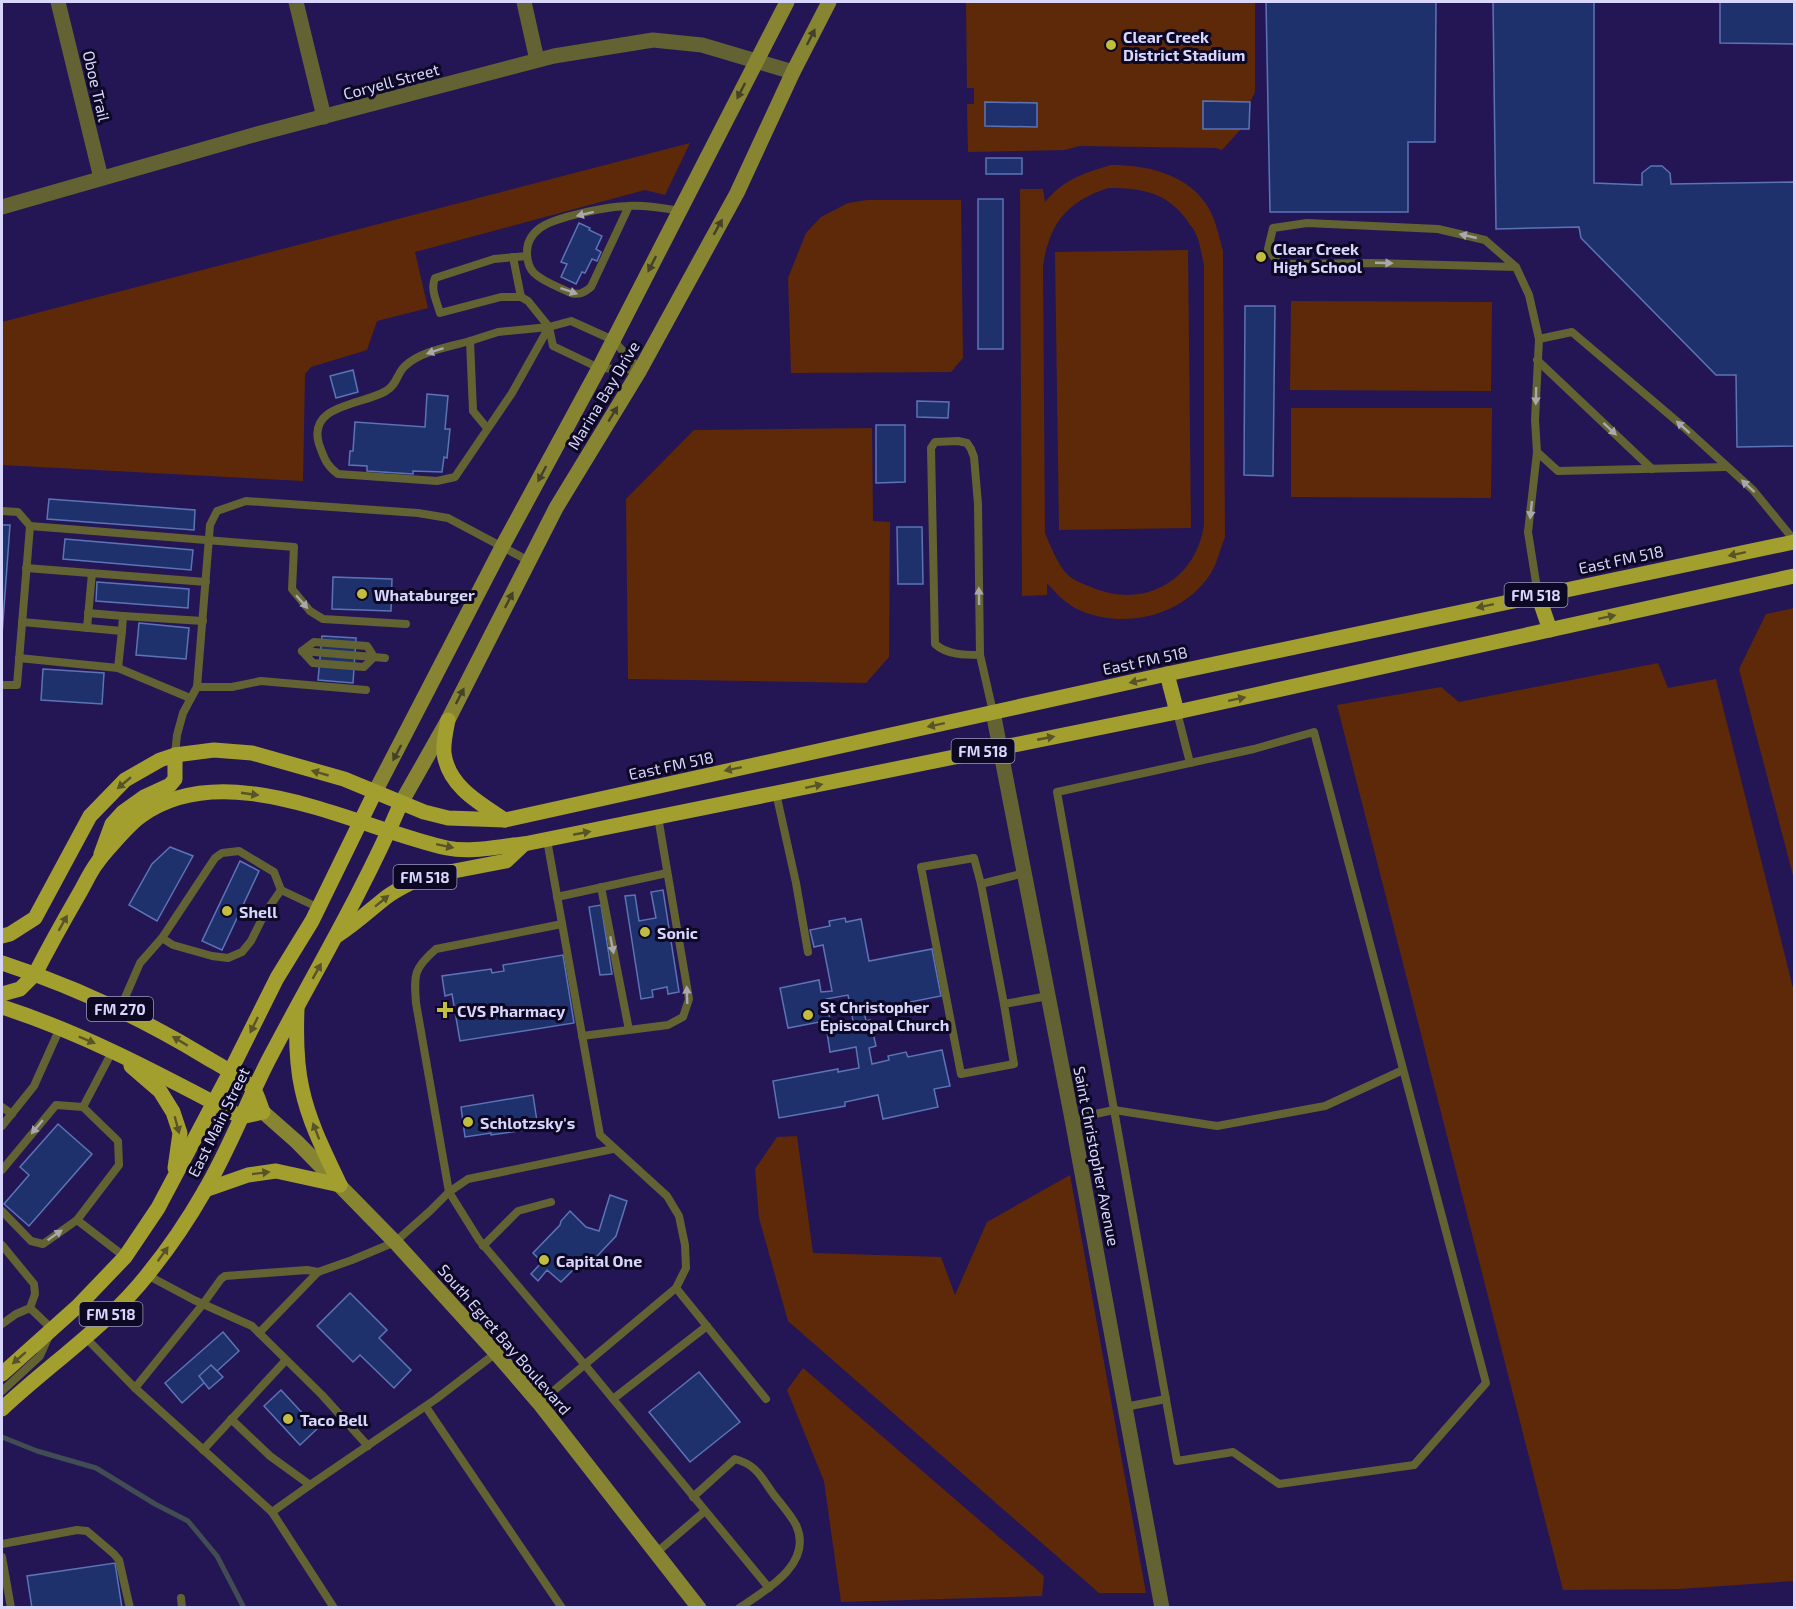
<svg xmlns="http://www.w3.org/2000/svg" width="1796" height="1609" font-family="'Exo 2',sans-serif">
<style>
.green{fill:#5d2909;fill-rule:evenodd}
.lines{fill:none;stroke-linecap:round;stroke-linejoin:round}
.stream{stroke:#414d53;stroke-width:5}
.building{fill:#1f316c;stroke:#5b74b6;stroke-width:1.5}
.service{stroke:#636232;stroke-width:8}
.minor{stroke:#636232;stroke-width:15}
.secondary{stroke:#878532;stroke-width:15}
.primary{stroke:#a39f2f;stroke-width:15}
.oneway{fill:#44402a}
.oneway2{fill:#a9a8ac}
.oneway3{fill:#585429}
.poi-dot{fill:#c1bd3f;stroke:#0d0823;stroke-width:2}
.labels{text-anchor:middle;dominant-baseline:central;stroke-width:6;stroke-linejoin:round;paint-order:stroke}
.shield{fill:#0d0823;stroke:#9b98bc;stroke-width:1.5}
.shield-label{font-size:15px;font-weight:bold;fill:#d8d6fd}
.poi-label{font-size:16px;font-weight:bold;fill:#d8d6fd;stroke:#0d0823;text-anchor:start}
.street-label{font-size:16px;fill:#d8d6fd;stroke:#0d0823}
</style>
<rect width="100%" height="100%" fill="#241654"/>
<g class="green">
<polygon points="966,2 1255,2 1255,92 1250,102 1249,129 1241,129 1222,150 1216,148 1079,146 1065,150 968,152 967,104 974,104 974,88 967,88"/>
<polygon points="690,143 665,195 645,190 415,252 428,308 377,321 367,350 311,367 305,374 303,481 2,465 2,322"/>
<path d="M1111,165C1147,165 1188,174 1208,207C1216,220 1219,237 1223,251L1225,537C1220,549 1217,565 1209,576C1181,617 1120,631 1075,608C1064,602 1055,592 1047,583V595L1022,596L1020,189H1043L1045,202C1064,179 1084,173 1111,165ZM1108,188C1142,188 1166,192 1187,220C1189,224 1193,228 1195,232C1200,241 1201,254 1204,264V525C1196,581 1143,610 1091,587C1083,584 1073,580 1067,574C1058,565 1050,545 1045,533L1043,266C1050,222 1067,202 1108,188Z"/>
<polygon points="867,200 961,200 963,358 951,372 791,373 788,278 806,233 821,217 848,203"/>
<polygon points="1188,250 1191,528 1059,530 1055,252"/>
<polygon points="1291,301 1492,302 1491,391 1290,390"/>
<polygon points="1291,408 1492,408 1491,498 1291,497"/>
<polygon points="872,428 873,521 890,522 889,657 866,683 628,679 626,499 694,430"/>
<polygon points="1794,608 1794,879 1739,669 1766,614"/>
<polygon points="1658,663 1668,688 1716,679 1794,992 1794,1581 1679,1589 1563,1590 1337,705 1441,687 1459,702"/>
<polygon points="797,1136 813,1253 941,1257 955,1295 987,1222 1070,1175 1146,1593 1099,1593 788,1321 759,1218 755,1169 777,1137"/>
<polygon points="803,1368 1044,1576 1042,1596 841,1602 824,1481 787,1390"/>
</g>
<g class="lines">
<polyline class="stream" points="2,1437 37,1451 96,1468 155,1504 188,1521 217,1556 244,1608"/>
</g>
<g class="building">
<polygon points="1266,2 1436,2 1435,142 1408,142 1408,212 1270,212"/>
<polygon points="1493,2 1594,2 1594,183 1642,185 1642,173 1651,166 1662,166 1670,173 1671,184 1794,182 1794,446 1737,447 1736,375 1716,375 1581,238 1579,227 1496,229"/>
<polygon points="1720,2 1794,2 1794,44 1720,43"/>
<polygon points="1203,101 1250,102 1249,129 1203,129"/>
<polygon points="985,102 1037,103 1037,127 985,126"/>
<rect x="986" y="158" width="36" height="16"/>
<rect x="978" y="199" width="25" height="150"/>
<polygon points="579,223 590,228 589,230 602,236 596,249 601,252 597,261 592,259 585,273 582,272 576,284 561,277 567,264 561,262"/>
<polygon points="1245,306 1275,306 1273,476 1244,475"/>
<polygon points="353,370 358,392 336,398 330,376"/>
<polygon points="427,394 448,396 445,429 450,429 447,458 444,457 442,472 413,471 413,474 367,471 367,466 349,465 350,451 353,451 355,422 425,427"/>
<polygon points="917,401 949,402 948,418 917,417"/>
<polygon points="876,425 905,425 905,482 876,483"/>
<polygon points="49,499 195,510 194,530 47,519"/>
<polygon points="2,525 10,525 2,635"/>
<polygon points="897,527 922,527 923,584 898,584"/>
<polygon points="65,539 193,550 191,570 63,559"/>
<polygon points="333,577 392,579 391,611 332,609"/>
<polygon points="97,582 189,589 188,608 96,601"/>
<polygon points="139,623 189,628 186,659 136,655"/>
<polygon points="322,636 356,638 353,683 318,680"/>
<polygon points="43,669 104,673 102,704 41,700"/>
<polygon points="170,847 193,856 157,921 129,905 152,864"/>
<polygon points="240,861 259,871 222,950 202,941"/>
<polygon points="663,890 679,992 668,994 667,987 652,990 653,997 641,999 625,896 635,895 639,921 656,918 651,892"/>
<polygon points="601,905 612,974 600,975 589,907"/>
<polygon points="845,918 846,922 861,919 869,961 932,949 941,996 864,1011 866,1021 870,1020 876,1046 869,1048 872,1064 889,1060 888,1056 906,1052 908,1057 942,1050 950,1086 934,1089 938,1107 883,1119 878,1095 845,1102 845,1106 779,1118 773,1081 838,1069 838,1072 859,1068 856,1047 830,1052 827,1032 854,1026 848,995 826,999 830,1020 788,1028 780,988 819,980 821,992 832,991 823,945 814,947 810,930 830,926 829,921"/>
<polygon points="563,955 574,1023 460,1041 452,994 445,996 442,976 491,969 492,973 504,971 503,965"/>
<polygon points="533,1095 538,1128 491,1135 491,1133 465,1137 461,1107"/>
<polygon points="58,1124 92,1154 29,1226 4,1204 29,1175 20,1167"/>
<polygon points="610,1195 627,1201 616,1236 585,1269 576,1267 561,1282 547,1270 538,1281 531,1274 542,1262 533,1253 560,1225 561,1221 570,1211 586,1227 599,1231"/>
<polygon points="350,1293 387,1330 379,1338 411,1370 394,1388 360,1355 353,1362 317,1326"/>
<polygon points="223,1332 239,1351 182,1403 165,1383"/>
<polygon points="211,1365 223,1377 209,1389 199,1376"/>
<polygon points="699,1372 740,1422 690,1462 649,1412"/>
<polygon points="281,1390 317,1429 300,1445 264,1406"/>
<polygon points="115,1563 122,1608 32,1608 27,1576"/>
</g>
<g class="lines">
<g class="service">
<path d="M629,206L591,287C584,293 579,295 571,293C559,287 543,282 534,273C529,268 527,259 527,252C527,243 532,234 540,228C555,217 609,206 629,206C646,205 663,208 680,211"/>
<path d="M527,256L494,259L435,278C430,289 437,302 440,313L501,297H521L528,301L549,327L553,346L599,368L640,370"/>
<polyline points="513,257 521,297"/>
<polyline points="1516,267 1373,263 1279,264 1268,249 1273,228 1307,223 1438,229 1485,240 1516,267 1529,295 1539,339"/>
<path d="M470,341C449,347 421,351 405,366C397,373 397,385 386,391C363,405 307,404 319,444C324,458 326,465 338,474L437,481L455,477L512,393L549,327"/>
<polyline points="1537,360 1652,469"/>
<polyline points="487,428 473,411 470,341 498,332 549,327 571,321 613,340 640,370"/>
<polyline points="1537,452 1528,532 1538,595"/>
<polyline points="1726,467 1558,471 1537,452 1535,420 1539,339 1572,332 1686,429 1753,490 1794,540"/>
<polyline points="2,511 18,512 30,526 294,547 292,589 310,611 323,619 406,624"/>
<polyline points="26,568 206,582"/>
<polyline points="88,613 123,616"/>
<polyline points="22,622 122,631 118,668"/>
<polyline points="87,628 92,573"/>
<polyline points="122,631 123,616 203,621"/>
<polygon points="314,642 367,646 374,657 364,667 313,663 302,651"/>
<polyline points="302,651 385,658"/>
<path d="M980,655C965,655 947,655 935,644L931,448L935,442L958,441L967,443L971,449L974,457L978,504L980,655L993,712"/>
<polyline points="19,658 118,668 190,698"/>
<polyline points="2,685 17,685 30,526"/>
<polyline points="197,687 232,687 261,681 366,690"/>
<polyline points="1177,712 1190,763"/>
<polygon points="1314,732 1486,1383 1414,1465 1279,1484 1233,1452 1177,1461 1057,792 1254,749"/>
<polyline points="175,755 177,735 183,713 197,687 210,525 217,511 246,501 418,513 448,518 529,561"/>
<polyline points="776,793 796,883 808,952"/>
<polyline points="1024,873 981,884 974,858 921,867 961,1074 1014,1064 1004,1004 1048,996"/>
<polyline points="981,884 1004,1004"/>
<polyline points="601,887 629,1030"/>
<polyline points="557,897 667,873"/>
<path d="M562,924L436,949C413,969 414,975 416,1003L449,1192L479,1240L585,1365L769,1588"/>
<polyline points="162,938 215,858 222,853 239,851 274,872 281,890"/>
<polyline points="120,1009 140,963 162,938 173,945 212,956 228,958 242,952 251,941 265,913 281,890 317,907"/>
<polyline points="582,1036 668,1025 683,1017 689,999 658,817"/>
<polyline points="2,1107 12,1114"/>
<polyline points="83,1107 113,1050"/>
<polyline points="1072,1119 1114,1110 1217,1126 1325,1106 1403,1070"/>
<polyline points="2,1126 34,1086 60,1028"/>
<polyline points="2,1170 56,1105 83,1107 118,1141 119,1165 77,1220 125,1257"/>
<polyline points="2,1211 31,1241 43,1244 77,1220"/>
<polyline points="2,1245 34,1284 35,1294 30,1308 16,1314 2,1324"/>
<polyline points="483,1246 518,1211 551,1202"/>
<polyline points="147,1275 194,1300 252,1326 322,1395 368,1446"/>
<polyline points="676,1288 766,1399"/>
<polyline points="259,1333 318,1272 352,1260 395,1242 430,1211 449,1192 468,1179 613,1149"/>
<polyline points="85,1337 135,1388 272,1512 310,1485 436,1399 496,1353"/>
<polyline points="135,1388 203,1304 221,1279 225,1276 307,1270 318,1272"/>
<polyline points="2,1391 40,1356 52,1329 30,1308"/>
<polyline points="613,1399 707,1326"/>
<polyline points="539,1403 676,1288 686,1268 685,1245 679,1216 667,1196 600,1135 547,840"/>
<polyline points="426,1407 562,1608"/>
<polyline points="1125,1407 1166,1399"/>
<polyline points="231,1419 270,1456 310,1485"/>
<polyline points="203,1450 286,1360"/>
<path d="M693,1497L735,1459C757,1465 761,1477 774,1495C781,1504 790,1514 796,1525C814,1564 765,1591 739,1608"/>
<polyline points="272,1512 334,1608"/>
<polyline points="2,1544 77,1530 87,1531 114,1554 119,1560 130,1608"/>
<polyline points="656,1553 705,1511"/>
<polyline points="2,1557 11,1608"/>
<polyline points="181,1598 182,1608"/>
</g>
<g class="minor">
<polyline points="58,2 101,178"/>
<polyline points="296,2 324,117"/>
<polyline points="524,2 537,60"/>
<polyline points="2,207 257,134 554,56 653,40 702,45 793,72"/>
<polyline points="993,712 1072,1119 1162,1608"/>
</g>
<g class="secondary">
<polyline points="375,792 502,547 599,368 787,2"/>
<polyline points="401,803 448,720 556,508 640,370 737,193 793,72 829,2"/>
<polyline points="263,1112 297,1142 395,1242 496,1353 539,1403 699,1608"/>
</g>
<g class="primary">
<polyline points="1538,595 1550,630"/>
<polyline points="1167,674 1177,712"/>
<path d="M448,720C446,730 443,743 444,753C448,786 479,803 505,820"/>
<polyline points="101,854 112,824 123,812 144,797 170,785 175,779 175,755"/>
<path d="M338,935C355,924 369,911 384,899C395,890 410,883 423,877L506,861L524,844"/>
<polyline points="2,936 10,934 35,918 90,816 125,780 160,760 175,755 214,750 252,753 344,779 424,812 448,818 505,820 1167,674 1794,542"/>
<path d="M2,963C76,987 142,1018 209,1059C221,1066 247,1080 254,1090C258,1096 260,1105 263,1112L241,1117C163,1076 86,1034 2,1007"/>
<path d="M2,994L20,989L35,974C49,947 64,920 79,894C85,884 90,872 97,863C103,854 111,846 118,838C125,831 132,822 141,816C226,754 357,828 447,848C472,853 499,846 524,844L1177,712L1794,576"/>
<path d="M297,1009C296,1034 296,1063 302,1089C309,1122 325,1153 340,1185"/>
<polyline points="131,1066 160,1091 173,1112 180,1133 175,1168"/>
<polyline points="205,1190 248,1175 276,1171 340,1185"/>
<polyline points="2,1374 79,1305 125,1257 158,1208 230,1072 277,978 312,921 375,792"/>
<path d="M2,1409C50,1364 107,1326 148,1274C169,1248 188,1220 204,1192C229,1150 246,1104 268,1061C313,975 363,892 401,803"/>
</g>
</g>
<defs><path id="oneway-solid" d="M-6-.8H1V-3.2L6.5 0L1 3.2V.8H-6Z" transform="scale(1.5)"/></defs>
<g class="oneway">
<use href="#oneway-solid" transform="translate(811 37) rotate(-63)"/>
<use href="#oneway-solid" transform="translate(741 91) rotate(117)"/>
<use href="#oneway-solid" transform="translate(718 227) rotate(-61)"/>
<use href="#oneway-solid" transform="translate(652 264) rotate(117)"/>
<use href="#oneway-solid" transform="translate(613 414) rotate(-59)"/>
<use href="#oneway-solid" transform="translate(542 474) rotate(118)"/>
<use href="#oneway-solid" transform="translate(509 600) rotate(-63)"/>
<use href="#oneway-solid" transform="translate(460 696) rotate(-63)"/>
<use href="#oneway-solid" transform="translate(397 753) rotate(118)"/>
</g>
<g class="oneway2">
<use href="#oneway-solid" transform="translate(585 214) rotate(166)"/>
<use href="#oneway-solid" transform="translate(1468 236) rotate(-167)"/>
<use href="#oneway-solid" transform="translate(1384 263) rotate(2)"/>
<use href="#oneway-solid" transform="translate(569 291) rotate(19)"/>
<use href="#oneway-solid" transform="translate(435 351) rotate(162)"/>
<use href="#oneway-solid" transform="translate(1536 396) rotate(91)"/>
<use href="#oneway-solid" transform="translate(1683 427) rotate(-138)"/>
<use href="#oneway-solid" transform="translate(1610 429) rotate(43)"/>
<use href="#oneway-solid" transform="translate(1748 486) rotate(-137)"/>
<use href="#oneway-solid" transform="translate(1531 510) rotate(96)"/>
<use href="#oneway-solid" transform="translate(979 596) rotate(-91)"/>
<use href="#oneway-solid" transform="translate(302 602) rotate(49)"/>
<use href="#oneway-solid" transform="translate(612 945) rotate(79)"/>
<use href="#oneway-solid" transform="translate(687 995) rotate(-92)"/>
<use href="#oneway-solid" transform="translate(37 1127) rotate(130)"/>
<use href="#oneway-solid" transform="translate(55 1235) rotate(-35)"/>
</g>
<g class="oneway3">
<use href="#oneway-solid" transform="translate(1737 554) rotate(168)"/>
<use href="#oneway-solid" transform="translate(1485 606) rotate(168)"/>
<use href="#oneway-solid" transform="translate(1607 617) rotate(-12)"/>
<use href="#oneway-solid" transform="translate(1138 681) rotate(168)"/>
<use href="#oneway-solid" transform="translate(1237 699) rotate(-12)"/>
<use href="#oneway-solid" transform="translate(936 725) rotate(168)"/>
<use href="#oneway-solid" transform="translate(1046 738) rotate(-11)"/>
<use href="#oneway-solid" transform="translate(733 769) rotate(168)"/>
<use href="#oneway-solid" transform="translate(320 773) rotate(-164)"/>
<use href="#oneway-solid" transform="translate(124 783) rotate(140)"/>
<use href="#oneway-solid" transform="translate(814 786) rotate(-12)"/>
<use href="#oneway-solid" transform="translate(250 794) rotate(8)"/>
<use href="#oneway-solid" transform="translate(582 833) rotate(-11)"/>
<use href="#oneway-solid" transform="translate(445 846) rotate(12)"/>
<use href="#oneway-solid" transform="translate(382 901) rotate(-39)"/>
<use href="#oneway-solid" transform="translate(63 923) rotate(-61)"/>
<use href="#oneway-solid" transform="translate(317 971) rotate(-61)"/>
<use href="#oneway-solid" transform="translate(254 1025) rotate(116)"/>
<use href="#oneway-solid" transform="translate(87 1040) rotate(23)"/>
<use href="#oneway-solid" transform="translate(180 1041) rotate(-149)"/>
<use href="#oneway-solid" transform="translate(177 1125) rotate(75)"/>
<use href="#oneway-solid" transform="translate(316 1131) rotate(-111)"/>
<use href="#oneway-solid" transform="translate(261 1173) rotate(-7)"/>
<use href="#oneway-solid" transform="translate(163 1254) rotate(-54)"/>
<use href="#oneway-solid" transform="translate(19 1358) rotate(139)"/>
</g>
<g class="poi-dot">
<circle cx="1111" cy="45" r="6"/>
<circle cx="1261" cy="257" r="6"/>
<circle cx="362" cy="594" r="6"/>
<circle cx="227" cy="911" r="6"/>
<circle cx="645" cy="932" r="6"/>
<path d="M442 1001h6v6h6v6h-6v6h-6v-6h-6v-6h6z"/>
<circle cx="808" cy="1015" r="6"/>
<circle cx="468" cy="1122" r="6"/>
<circle cx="544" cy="1260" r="6"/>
<circle cx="288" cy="1419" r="6"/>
</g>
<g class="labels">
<g class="shield">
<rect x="1504.5" y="583" width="63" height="24" rx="4.5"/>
<rect x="951.5" y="739" width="63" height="24" rx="4.5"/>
<rect x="393.5" y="865" width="63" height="24" rx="4.5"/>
<rect x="87" y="997" width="66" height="24" rx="4.5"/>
<rect x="79.5" y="1302" width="63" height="24" rx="4.5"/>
</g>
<g class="shield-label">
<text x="1536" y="595">FM 518</text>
<text x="983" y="751">FM 518</text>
<text x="425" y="877">FM 518</text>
<text x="120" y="1009">FM 270</text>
<text x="111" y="1314">FM 518</text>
</g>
<g class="poi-label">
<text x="1123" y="36">Clear Creek<tspan x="1123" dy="18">District Stadium</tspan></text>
<text x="1273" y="248">Clear Creek<tspan x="1273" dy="18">High School</tspan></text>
<text x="374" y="594">Whataburger</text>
<text x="239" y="911">Shell</text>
<text x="657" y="932">Sonic</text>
<text x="820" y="1006">St Christopher<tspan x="820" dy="18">Episcopal Church</tspan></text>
<text x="457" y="1010">CVS Pharmacy</text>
<text x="480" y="1122">Schlotzsky's</text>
<text x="556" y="1260">Capital One</text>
<text x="300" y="1419">Taco Bell</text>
</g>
<g class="street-label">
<text transform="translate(391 81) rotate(-15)">Coryell Street</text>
<text transform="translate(97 86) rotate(77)">Oboe Trail</text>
<text transform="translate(603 395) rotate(-59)">Marina Bay Drive</text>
<text transform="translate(1621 559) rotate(-12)">East FM 518</text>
<text transform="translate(1145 660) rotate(-12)">East FM 518</text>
<text transform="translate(671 765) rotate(-12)">East FM 518</text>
<text transform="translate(218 1122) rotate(-64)">East Main Street</text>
<text transform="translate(1097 1156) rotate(79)">Saint Christopher Avenue</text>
<text transform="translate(505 1339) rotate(49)">South Egret Bay Boulevard</text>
</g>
</g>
<rect width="1796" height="1609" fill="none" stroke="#d8d6fd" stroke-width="6"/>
</svg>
